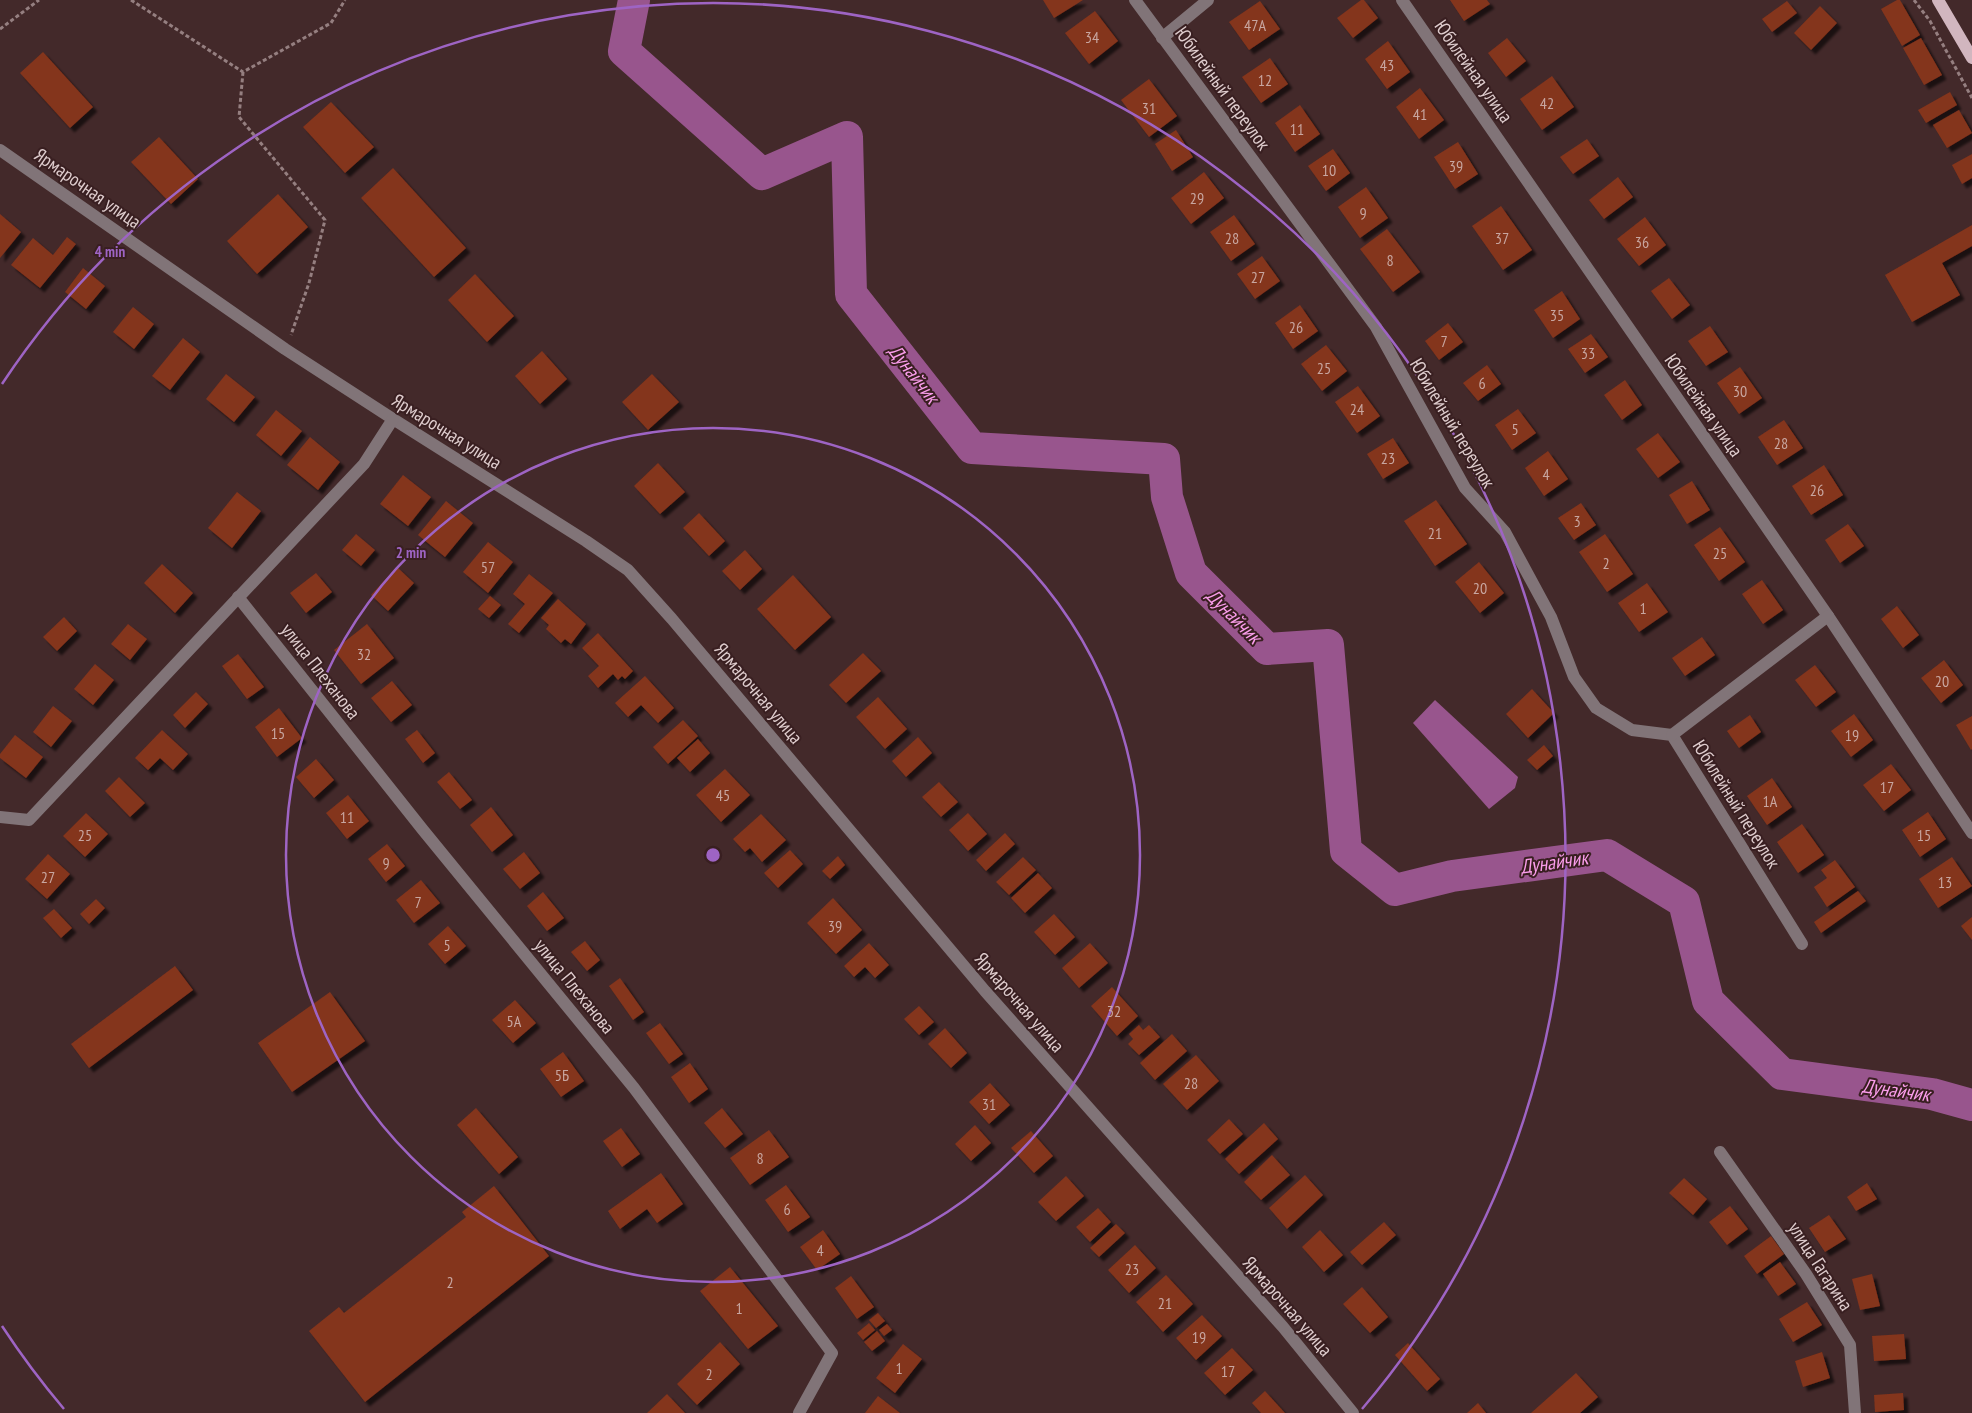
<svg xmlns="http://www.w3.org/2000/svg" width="1972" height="1413" font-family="'PT Sans Narrow',sans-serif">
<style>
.water{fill:#98558d}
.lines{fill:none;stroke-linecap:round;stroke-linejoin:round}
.river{stroke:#98558d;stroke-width:32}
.building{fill:#84341b;filter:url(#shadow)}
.path{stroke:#957f80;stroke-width:3;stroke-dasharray:4 2.5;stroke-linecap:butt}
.minor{stroke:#817478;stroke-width:12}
.major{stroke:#d1b6bf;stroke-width:12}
.ring{fill:none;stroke:#9e64c4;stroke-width:2.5}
.labels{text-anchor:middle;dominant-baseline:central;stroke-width:4;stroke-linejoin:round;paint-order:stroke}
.number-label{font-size:16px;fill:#c8a6a0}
.street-label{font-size:19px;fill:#decccd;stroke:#391f21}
.water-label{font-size:20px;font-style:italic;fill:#fa9deb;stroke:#391f21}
.centre{fill:#9e64c4;stroke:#391f21;stroke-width:2.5}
.ring-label{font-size:15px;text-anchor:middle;font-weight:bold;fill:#9e64c4;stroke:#391f21;stroke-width:4;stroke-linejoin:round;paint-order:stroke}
</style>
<defs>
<filter id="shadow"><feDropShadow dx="4.5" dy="4.5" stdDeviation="1" flood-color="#0009"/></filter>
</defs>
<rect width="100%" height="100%" fill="#43292a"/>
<polygon class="water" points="1435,700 1518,777 1515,788 1489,809 1413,723"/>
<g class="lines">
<polyline class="river" points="634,0 624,51 762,174 847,137 851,294 972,448 1164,459 1167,497 1191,573 1267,649 1328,645 1346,851 1395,890 1452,876 1607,855 1684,902 1708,1001 1782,1074 1932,1094 1972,1105"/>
</g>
<g class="building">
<polygon points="1043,0 1083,0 1054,18"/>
<polygon points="1361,0 1364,0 1378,18 1353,38 1337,18"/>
<polygon points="1450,0 1487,0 1490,4 1464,21"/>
<polygon points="1897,0 1900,0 1920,35 1902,46 1881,9"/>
<polygon points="1260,1 1280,29 1249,50 1229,22"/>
<polygon points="1787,1 1797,13 1772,32 1762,19"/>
<polygon points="1820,6 1837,23 1811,50 1794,33"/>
<polygon points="1095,11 1118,41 1089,64 1065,33"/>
<polygon points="1507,38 1526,61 1506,77 1488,53"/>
<polygon points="1921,38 1942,75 1924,85 1903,48"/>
<polygon points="1388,41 1410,72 1387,89 1365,59"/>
<polygon points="43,52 93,107 70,128 20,73"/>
<polygon points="1270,58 1288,84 1261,103 1242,77"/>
<polygon points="1552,76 1574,107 1542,130 1520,99"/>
<polygon points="1149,79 1177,116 1149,137 1121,100"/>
<polygon points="1420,88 1444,120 1419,139 1396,107"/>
<polygon points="1950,92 1957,105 1926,123 1918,110"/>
<polygon points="331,102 374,147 345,173 303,127"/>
<polygon points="1300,105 1320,134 1295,152 1275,123"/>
<polygon points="1959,110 1972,133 1947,148 1933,125"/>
<polygon points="1176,130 1193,157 1172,171 1155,144"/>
<polygon points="159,137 198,179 171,204 131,162"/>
<polygon points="1587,139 1599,156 1573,174 1560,157"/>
<polygon points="1458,142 1478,174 1455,189 1434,157"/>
<polygon points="1333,149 1350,173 1326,191 1308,166"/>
<polygon points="1972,154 1972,178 1962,184 1952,165"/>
<polygon points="393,168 466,248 434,277 361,198"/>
<polygon points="1204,172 1224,198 1191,224 1171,198"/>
<polygon points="1618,177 1633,197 1604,219 1589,200"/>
<polygon points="1366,187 1388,218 1360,238 1338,207"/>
<polygon points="278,194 308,227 257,274 227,241"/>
<polygon points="1501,206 1532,250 1503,270 1472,226"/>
<polygon points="0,214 21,232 0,258"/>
<polygon points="1234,215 1255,244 1231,261 1210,232"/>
<polygon points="1645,217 1666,245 1639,266 1617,239"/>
<polygon points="1972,225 1972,246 1942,263 1960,295 1912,322 1885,275"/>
<polygon points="1387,229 1420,272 1393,292 1360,249"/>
<polygon points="67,237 76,244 40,288 11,265 33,238 53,255"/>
<polygon points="1262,256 1280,281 1255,299 1237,274"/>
<polygon points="83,268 105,286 86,309 65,292"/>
<polygon points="475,274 514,316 487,342 448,300"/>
<polygon points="1669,278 1690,305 1672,319 1651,291"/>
<polygon points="1562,291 1580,319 1553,338 1534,310"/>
<polygon points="1300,305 1318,331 1293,349 1275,323"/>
<polygon points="133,307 154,324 134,349 113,332"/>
<polygon points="1448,323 1463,342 1439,360 1425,341"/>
<polygon points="1710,326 1728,352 1706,366 1688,341"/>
<polygon points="1591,334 1608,357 1585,373 1568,349"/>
<polygon points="183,338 200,352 170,390 152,376"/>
<polygon points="1326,345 1347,371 1322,391 1301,364"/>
<polygon points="542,351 567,379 540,404 515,376"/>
<polygon points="1487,365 1501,384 1478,401 1463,383"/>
<polygon points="1740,367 1762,398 1739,414 1717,383"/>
<polygon points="226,374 255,397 234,422 206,399"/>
<polygon points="652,374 679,402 648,430 622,402"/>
<polygon points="1625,380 1642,405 1622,420 1604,395"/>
<polygon points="1358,386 1380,416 1357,433 1335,402"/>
<polygon points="1518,409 1536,433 1512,450 1495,425"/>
<polygon points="276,410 302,431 281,456 256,435"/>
<polygon points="1784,420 1803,448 1777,465 1758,437"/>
<polygon points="1658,433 1680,462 1658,478 1636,449"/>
<polygon points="310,437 340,462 318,490 287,465"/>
<polygon points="1393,438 1409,463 1383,479 1367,454"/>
<polygon points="1548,451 1568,479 1544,496 1525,468"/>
<polygon points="658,463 685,492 660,514 634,486"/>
<polygon points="1824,465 1843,495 1811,515 1792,486"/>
<polygon points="403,475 431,497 408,526 380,504"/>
<polygon points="1692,481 1710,510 1687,524 1669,495"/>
<polygon points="237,492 261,511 232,548 208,528"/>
<polygon points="1436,500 1467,544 1435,566 1404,521"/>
<polygon points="446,501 473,523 445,557 418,535"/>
<polygon points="1581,503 1596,525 1574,540 1558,518"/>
<polygon points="699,513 725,541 709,556 683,528"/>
<polygon points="1848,524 1864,546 1840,563 1825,540"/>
<polygon points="1720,527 1745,562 1719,581 1694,545"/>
<polygon points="356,534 375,550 361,566 342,550"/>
<polygon points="1605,534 1633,574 1607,592 1579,552"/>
<polygon points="488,542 513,562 488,593 463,572"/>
<polygon points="745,550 762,569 740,590 722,571"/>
<polygon points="1479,562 1504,593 1480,613 1455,582"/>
<polygon points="162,564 193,593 175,613 144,583"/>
<polygon points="397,567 414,583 388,611 371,595"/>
<polygon points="316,573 332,592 306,613 290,593"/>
<polygon points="529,574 553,593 519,633 508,624 525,604 513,594"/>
<polygon points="793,575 831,617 795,650 757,609"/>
<polygon points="1762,580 1783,610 1763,624 1742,594"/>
<polygon points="1647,583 1668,612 1639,632 1618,603"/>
<polygon points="490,596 501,605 489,618 478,609"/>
<polygon points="558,599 586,624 571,644 565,639 561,643 546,629 549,625 541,618"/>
<polygon points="1897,606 1919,635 1903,648 1881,619"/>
<polygon points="64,617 77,631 57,651 43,637"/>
<polygon points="128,624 147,639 130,660 111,644"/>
<polygon points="367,624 394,658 361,684 334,650"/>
<polygon points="598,633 633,671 625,679 622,676 618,680 613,674 598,688 588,676 599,666 582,648"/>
<polygon points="1702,637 1715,655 1685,676 1672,658"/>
<polygon points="863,653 881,671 846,703 829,685"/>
<polygon points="238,654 264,687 247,699 222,666"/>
<polygon points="1944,660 1963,685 1941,703 1921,678"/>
<polygon points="95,664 114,680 93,705 74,689"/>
<polygon points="1815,665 1836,692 1816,707 1795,680"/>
<polygon points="645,676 674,708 658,723 641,705 628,717 615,703"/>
<polygon points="392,681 412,705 391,722 371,698"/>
<polygon points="1532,689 1554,713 1528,738 1506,714"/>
<polygon points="196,692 208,704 185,728 173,715"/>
<polygon points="878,697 907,729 885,749 856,717"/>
<polygon points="53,706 72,721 51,747 33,732"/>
<polygon points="279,708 302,738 277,757 255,727"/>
<polygon points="1854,714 1873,740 1851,757 1831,731"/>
<polygon points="1750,715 1761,732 1739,748 1727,731"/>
<polygon points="1972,716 1972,749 1971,750 1956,725"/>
<polygon points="683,720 698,736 668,764 653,747"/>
<polygon points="162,730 188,754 173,770 160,758 148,770 135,758"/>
<polygon points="417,730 435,753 423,763 405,739"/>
<polygon points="15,735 43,757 26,778 0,758 0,754"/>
<polygon points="918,737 932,753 906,777 892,761"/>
<polygon points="698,739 710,753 690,772 677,758"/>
<polygon points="1544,745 1553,756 1537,770 1527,760"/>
<polygon points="316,759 334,780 314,798 296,777"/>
<polygon points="1891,764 1911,790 1884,811 1863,785"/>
<polygon points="725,769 750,795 721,822 696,795"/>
<polygon points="449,772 472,800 460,809 437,782"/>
<polygon points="119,777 145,803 130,817 105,791"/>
<polygon points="1772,778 1792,807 1767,825 1747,796"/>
<polygon points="939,782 958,802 941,817 922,797"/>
<polygon points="348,795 369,821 347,839 326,813"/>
<polygon points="491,807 513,835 492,852 470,825"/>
<polygon points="1928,812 1946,839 1920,857 1902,830"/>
<polygon points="86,813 108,834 85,857 63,836"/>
<polygon points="968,813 987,834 968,851 949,830"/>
<polygon points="761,814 786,840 762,862 750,848 745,852 733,839"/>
<polygon points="1802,824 1824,855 1798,873 1777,842"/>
<polygon points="1005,833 1015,844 986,871 976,860"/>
<polygon points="387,844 405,866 386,882 368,859"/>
<polygon points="790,850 803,864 778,888 764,873"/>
<polygon points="524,852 540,873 520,889 503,869"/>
<polygon points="48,854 70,874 47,899 25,879"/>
<polygon points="838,856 845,865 830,879 822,871"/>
<polygon points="1023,857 1036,870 1009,895 996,882"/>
<polygon points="1952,857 1972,886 1938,908 1919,879"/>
<polygon points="1835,860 1855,887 1827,907 1814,887 1827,878 1821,870"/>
<polygon points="1038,873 1052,888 1025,913 1011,898"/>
<polygon points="421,880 440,903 414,923 396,900"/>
<polygon points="1858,891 1866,901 1821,933 1814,922"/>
<polygon points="543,892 564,918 547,931 527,906"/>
<polygon points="833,898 862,930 836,954 807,923"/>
<polygon points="96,899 105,908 89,924 80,914"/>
<polygon points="54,909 72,928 61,938 43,918"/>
<polygon points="1054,914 1075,937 1055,955 1034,932"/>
<polygon points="1972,917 1972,940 1961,926"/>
<polygon points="448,926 466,946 445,964 428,944"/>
<polygon points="585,941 600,960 587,971 571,952"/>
<polygon points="869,943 889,965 875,978 865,967 854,977 844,966"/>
<polygon points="1090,943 1108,963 1079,988 1062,968"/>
<polygon points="175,966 193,990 89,1068 71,1044"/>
<polygon points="620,978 644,1012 633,1020 609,986"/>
<polygon points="1112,987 1138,1016 1117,1036 1091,1006"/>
<polygon points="330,992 365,1041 292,1092 258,1043"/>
<polygon points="515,1000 536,1023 513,1043 492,1020"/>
<polygon points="919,1006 934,1022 919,1035 904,1019"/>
<polygon points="660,1023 683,1054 669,1064 646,1033"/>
<polygon points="1139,1025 1143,1030 1149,1025 1160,1037 1139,1055 1128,1044 1133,1039 1129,1034"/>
<polygon points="945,1028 967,1053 951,1068 928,1044"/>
<polygon points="1172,1034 1187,1051 1155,1080 1140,1063"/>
<polygon points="563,1052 584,1081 561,1097 540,1069"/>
<polygon points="1196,1055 1219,1081 1187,1110 1163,1084"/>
<polygon points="690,1063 708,1089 689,1103 671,1077"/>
<polygon points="990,1083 1010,1105 989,1124 969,1102"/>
<polygon points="476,1108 518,1157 499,1174 457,1125"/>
<polygon points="722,1108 743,1134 725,1148 704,1123"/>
<polygon points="1229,1119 1243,1134 1220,1154 1207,1140"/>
<polygon points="1264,1123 1278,1139 1239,1174 1225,1159"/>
<polygon points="975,1125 991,1143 971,1161 955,1144"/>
<polygon points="621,1128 640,1154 622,1167 603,1141"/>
<polygon points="769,1130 789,1157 750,1185 730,1158"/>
<polygon points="1031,1131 1053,1156 1034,1173 1011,1148"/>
<polygon points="1272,1155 1290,1175 1261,1200 1244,1182"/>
<polygon points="661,1173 683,1204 657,1223 647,1209 620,1229 608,1211"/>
<polygon points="1305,1175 1323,1195 1287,1229 1269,1208"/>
<polygon points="1066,1176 1084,1196 1056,1221 1038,1202"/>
<polygon points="1684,1178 1707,1199 1693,1215 1669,1193"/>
<polygon points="1867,1183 1877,1199 1856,1211 1847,1197"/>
<polygon points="786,1185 810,1217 788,1232 765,1200"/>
<polygon points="494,1186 549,1256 365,1402 309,1331 339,1307 344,1313 466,1217 462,1212"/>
<polygon points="1730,1206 1748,1229 1727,1245 1709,1222"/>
<polygon points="1098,1208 1111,1222 1090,1242 1076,1227"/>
<polygon points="1829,1215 1846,1239 1825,1252 1809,1228"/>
<polygon points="1384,1222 1396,1235 1362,1265 1350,1252"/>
<polygon points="1116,1224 1125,1233 1099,1257 1090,1248"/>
<polygon points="823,1230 840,1254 817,1270 800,1247"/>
<polygon points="1320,1230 1343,1255 1324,1272 1302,1247"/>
<polygon points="1771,1236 1784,1254 1757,1274 1744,1256"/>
<polygon points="1135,1245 1156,1268 1129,1293 1108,1270"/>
<polygon points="1780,1262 1796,1284 1778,1296 1763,1274"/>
<polygon points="730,1267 778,1326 748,1349 700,1291"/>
<polygon points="1872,1274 1880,1306 1860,1310 1852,1279"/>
<polygon points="1166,1275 1193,1304 1163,1332 1136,1302"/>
<polygon points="851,1276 874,1307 857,1319 835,1288"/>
<polygon points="1362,1287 1388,1317 1370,1333 1343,1304"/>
<polygon points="1807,1302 1822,1325 1793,1342 1779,1319"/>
<polygon points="878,1313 885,1321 876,1328 869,1320"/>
<polygon points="1202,1315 1222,1336 1196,1360 1176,1338"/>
<polygon points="869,1323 875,1330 863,1340 857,1333"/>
<polygon points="887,1324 892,1330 884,1336 879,1330"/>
<polygon points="877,1331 885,1341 872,1351 864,1342"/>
<polygon points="1904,1334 1906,1359 1874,1361 1872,1336"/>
<polygon points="720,1342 740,1364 697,1405 677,1384"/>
<polygon points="1408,1343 1440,1379 1427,1391 1395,1355"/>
<polygon points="903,1344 922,1359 895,1393 876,1378"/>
<polygon points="1232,1348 1253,1370 1225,1395 1204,1373"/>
<polygon points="1822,1352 1830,1378 1803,1387 1795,1361"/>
<polygon points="1576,1373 1598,1397 1580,1413 1531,1413"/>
<polygon points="1265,1391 1285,1413 1261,1413 1252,1403"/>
<polygon points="1903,1393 1904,1410 1875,1412 1874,1395"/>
<polygon points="667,1394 685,1413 647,1413"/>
<polygon points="878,1396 900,1413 865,1413"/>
<polygon points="1478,1403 1486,1413 1467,1413"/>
</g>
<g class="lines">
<g class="path">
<polyline points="131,0 243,72 331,23 345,0"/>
<polyline points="1914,0 1930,21 1972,98"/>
<polyline points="0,29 39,0"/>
<polyline points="243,72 239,117 325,220 309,283 291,335"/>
</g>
<g class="minor">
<polyline points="1135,0 1376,327 1465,488 1505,532 1551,617 1574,677 1596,708 1632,730 1672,735 1802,944"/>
<polyline points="1402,0 1828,616 1972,833"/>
<polyline points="1162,38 1208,0"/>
<polyline points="0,150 285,349 393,419 586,541 628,570 672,619 985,991 1283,1327 1353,1413"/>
<polyline points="238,597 423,830 634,1088 832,1353 799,1413"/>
<polyline points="1672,735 1828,616"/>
<polyline points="0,817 29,820 364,464 393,419"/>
<polyline points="1720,1152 1806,1274 1850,1345 1855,1413"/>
</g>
<polyline class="major" points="1938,0 1972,58"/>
</g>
<g class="ring">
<circle cx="713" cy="855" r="427"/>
<path d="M64 1409A853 853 0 0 1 2 1326M2 384A853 853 0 1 1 1362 1409"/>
</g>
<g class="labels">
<g class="number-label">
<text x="1255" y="25">47А</text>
<text x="1092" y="37">34</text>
<text x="1387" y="65">43</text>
<text x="1265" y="80">12</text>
<text x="1547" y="103">42</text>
<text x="1149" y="108">31</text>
<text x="1420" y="114">41</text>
<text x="1297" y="129">11</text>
<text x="1456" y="166">39</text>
<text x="1329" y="170">10</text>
<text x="1197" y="198">29</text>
<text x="1363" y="213">9</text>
<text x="1232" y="238">28</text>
<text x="1502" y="238">37</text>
<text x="1642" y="242">36</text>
<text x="1390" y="260">8</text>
<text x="1258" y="277">27</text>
<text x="1557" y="315">35</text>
<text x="1296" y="327">26</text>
<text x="1444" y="341">7</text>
<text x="1588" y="353">33</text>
<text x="1324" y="368">25</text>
<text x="1482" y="383">6</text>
<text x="1740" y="391">30</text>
<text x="1357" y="409">24</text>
<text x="1515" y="429">5</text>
<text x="1781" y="443">28</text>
<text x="1388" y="458">23</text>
<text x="1546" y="474">4</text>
<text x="1817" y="490">26</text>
<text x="1577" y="521">3</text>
<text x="1435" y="533">21</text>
<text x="1720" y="553">25</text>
<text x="1606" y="563">2</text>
<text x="488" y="567">57</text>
<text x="1480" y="588">20</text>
<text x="1643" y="608">1</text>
<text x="364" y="654">32</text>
<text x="1942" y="681">20</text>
<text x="278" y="733">15</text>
<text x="1852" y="735">19</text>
<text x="1887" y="787">17</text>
<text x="723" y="795">45</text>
<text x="1770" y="801">1А</text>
<text x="347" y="817">11</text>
<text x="85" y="835">25</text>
<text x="1924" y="835">15</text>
<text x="386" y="863">9</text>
<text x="48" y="877">27</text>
<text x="1945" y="882">13</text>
<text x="418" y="902">7</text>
<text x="835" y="926">39</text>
<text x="447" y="945">5</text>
<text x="1114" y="1011">32</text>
<text x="514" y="1021">5А</text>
<text x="562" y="1075">5Б</text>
<text x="1191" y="1083">28</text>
<text x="989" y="1104">31</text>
<text x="760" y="1158">8</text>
<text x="787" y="1209">6</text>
<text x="820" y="1250">4</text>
<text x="1132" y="1269">23</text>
<text x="450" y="1282">2</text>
<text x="1165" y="1303">21</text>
<text x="739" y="1308">1</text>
<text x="1199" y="1337">19</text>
<text x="899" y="1368">1</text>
<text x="1228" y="1371">17</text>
<text x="709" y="1374">2</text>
</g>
<g class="street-label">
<text transform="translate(1474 71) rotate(55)">Юбилейная улица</text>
<text transform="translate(1223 88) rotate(54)">Юбилейный переулок</text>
<text transform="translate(88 188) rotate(35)">Ярмарочная улица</text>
<text transform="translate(1704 405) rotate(55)">Юбилейная улица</text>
<text transform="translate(1453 423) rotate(59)">Юбилейный переулок</text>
<text transform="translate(447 431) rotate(32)">Ярмарочная улица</text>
<text transform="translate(321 671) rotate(52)">улица Плеханова</text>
<text transform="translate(759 693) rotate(50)">Ярмарочная улица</text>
<text transform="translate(1737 804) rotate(58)">Юбилейный переулок</text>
<text transform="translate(575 986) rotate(51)">улица Плеханова</text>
<text transform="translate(1020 1002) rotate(49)">Ярмарочная улица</text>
<text transform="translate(1821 1266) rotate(57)">улица Гагарина</text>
<text transform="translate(1288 1306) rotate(49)">Ярмарочная улица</text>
</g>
<g class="water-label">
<text transform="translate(914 374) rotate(52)">Дунайчик</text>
<text transform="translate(1234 616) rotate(45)">Дунайчик</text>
<text transform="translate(1554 862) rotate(-8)">Дунайчик</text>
<text transform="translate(1896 1090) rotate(8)">Дунайчик</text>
</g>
</g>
<circle cx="713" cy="855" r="8" class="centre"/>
<g class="ring-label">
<text x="110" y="257">4 min</text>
<text x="411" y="558">2 min</text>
</g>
</svg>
